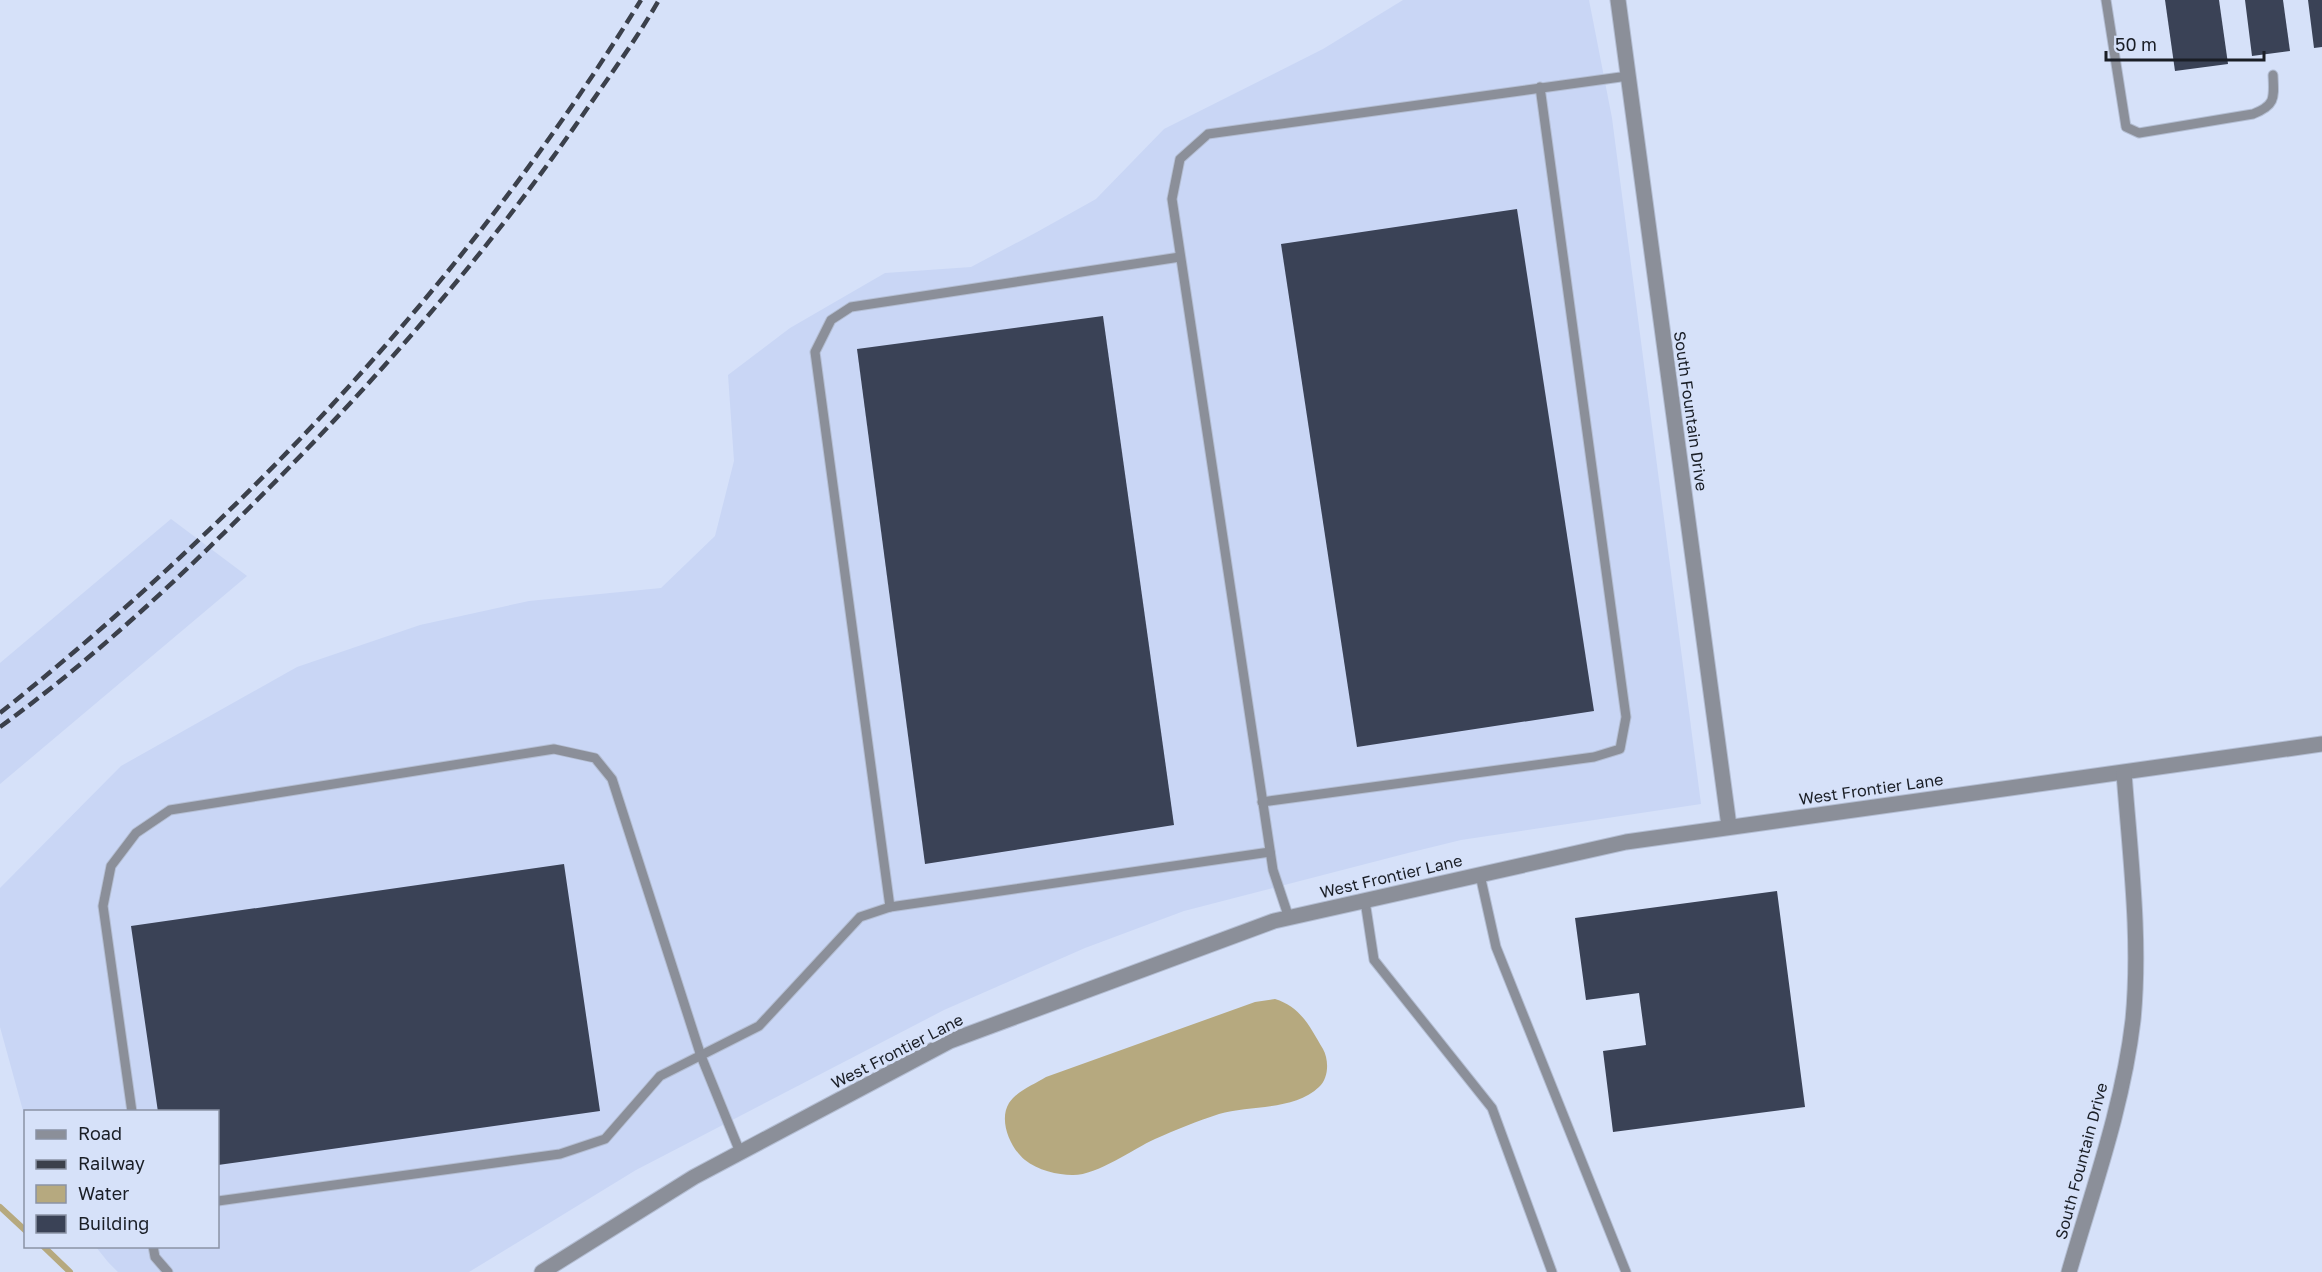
<svg xmlns="http://www.w3.org/2000/svg" width="2322" height="1272" font-family="'Golos Text',sans-serif">
<style>
.built{fill:#c9d6f5}
.water{fill:#b6a97f}
.lines{fill:none;stroke-linecap:round;stroke-linejoin:round}
.stream{stroke:#b6a97f;stroke-width:6}
.building{fill:#3a4256}
.service-casing{stroke:#b4bed3;stroke-width:11}
.minor-casing{stroke:#b4bed3;stroke-width:17}
.service{stroke:#8b8f99;stroke-width:9}
.minor{stroke:#8b8f99;stroke-width:15}
.rail{stroke:#3b404b;stroke-width:4.5;stroke-dasharray:12 6;stroke-linecap:butt}
.labels{text-anchor:middle;dominant-baseline:central;stroke-width:6;stroke-linejoin:round;paint-order:stroke}
.street-label{font-size:16px;fill:#1a1e26;stroke:#d6e1f9}
</style>
<rect width="100%" height="100%" fill="#d6e1f9"/>
<g class="built">
<polygon points="1403,0 1589,0 1612,118 1701,804 1461,840 1408,853 1184,911 1085,948 944,1010 690,1142 636,1170 469,1272 118,1272 108,1262 96,1247 218,1246 218,1112 26,1112 25,1118 0,1027 0,888 121,766 297,667 420,625 529,601 661,588 715,536 734,461 728,375 790,328 885,273 971,267 1037,232 1096,199 1164,129 1323,49"/>
<polygon points="171,519 247,576 0,784 0,663"/>
</g>
<path class="water" d="M1275,999C1301,1007 1310,1027 1323,1049C1329,1060 1329,1078 1319,1087C1294,1111 1249,1105 1219,1114C1198,1121 1175,1130 1155,1139C1133,1149 1096,1176 1072,1175C1058,1175 1037,1170 1025,1160C1011,1149 998,1121 1009,1103C1017,1091 1035,1084 1046,1077L1255,1002Z"/>
<g class="lines">
<g class="stream">
<polyline points="0,1207 26,1231"/>
<polyline points="43,1246 70,1272"/>
</g>
</g>
<g class="building">
<polygon points="2165,0 2219,0 2228,64 2175,71"/>
<polygon points="2245,0 2283,0 2290,51 2252,56"/>
<polygon points="2308,0 2322,0 2322,47 2314,48"/>
<polygon points="1517,209 1594,711 1357,747 1281,244"/>
<polygon points="1103,316 1174,825 925,864 857,349"/>
<polygon points="564,864 600,1111 218,1165 218,1112 158,1112 131,926"/>
<polygon points="1777,891 1805,1107 1613,1132 1603,1051 1646,1045 1639,993 1586,1000 1575,918"/>
</g>
<g class="lines">
<defs>
<g id="service">
<path d="M2106,0L2126,127L2139,133L2253,114C2276,105 2274,98 2273,75"/>
<polyline points="1262,802 1594,757 1620,749 1626,717 1540,87"/>
<polyline points="1480,875 1496,947 1626,1272"/>
<polyline points="1365,901 1374,960 1492,1108 1552,1272"/>
<polyline points="890,907 815,352 831,320 851,307 1180,257"/>
<polyline points="1289,918 1273,870 1172,199 1180,159 1208,134 1628,76"/>
<polyline points="132,1112 103,906 111,866 136,833 170,810 554,749 595,758 612,779 701,1056 740,1152"/>
<polyline points="218,1201 560,1154 605,1139 660,1076 759,1026 860,917 890,907 1270,852"/>
<polyline points="153,1246 155,1257 168,1272"/>
</g>
<g id="minor">
<polyline points="1618,0 1729,826"/>
<polyline points="542,1272 694,1177 950,1041 1274,921 1626,842 2322,744"/>
<path d="M2069,1272C2093,1189 2123,1106 2133,1020C2141,938 2130,855 2124,773"/>
</g>
</defs>
<use href="#service" class="service-casing"/>
<use href="#minor" class="minor-casing"/>
<use href="#service" class="service"/>
<use href="#minor" class="minor"/>
<g class="rail">
<path d="M0,713C251,512 472,274 641,0"/>
<path d="M0,727C96,657 183,575 267,490C382,374 489,251 582,116C608,78 636,40 659,0"/>
</g>
</g>
<g class="labels">
<g class="street-label">
<text transform="translate(1691 411) rotate(82)">South Fountain Drive</text>
<text transform="translate(1871 789) rotate(-8)">West Frontier Lane</text>
<text transform="translate(1391 876) rotate(-13)">West Frontier Lane</text>
<text transform="translate(897 1051) rotate(-27)">West Frontier Lane</text>
<text transform="translate(2081 1161) rotate(-75)">South Fountain Drive</text>
</g>
</g>
<rect x="24" y="1110" width="195" height="138" fill="#d6e1f9" stroke="#8b93a5" stroke-width="1.5"/>
<rect x="36" y="1130" width="30" height="9" fill="#8b8f99" stroke="#8b93a5" stroke-width="1.5"/>
<text x="78" y="1140" font-size="18" fill="#1a1e26">Road</text>
<rect x="36" y="1160" width="30" height="9" fill="#3b404b" stroke="#8b93a5" stroke-width="1.5"/>
<text x="78" y="1170" font-size="18" fill="#1a1e26">Railway</text>
<rect x="36" y="1185" width="30" height="18" fill="#b6a97f" stroke="#8b93a5" stroke-width="1.5"/>
<text x="78" y="1200" font-size="18" fill="#1a1e26">Water</text>
<rect x="36" y="1215" width="30" height="18" fill="#3a4256" stroke="#8b93a5" stroke-width="1.5"/>
<text x="78" y="1230" font-size="18" fill="#1a1e26">Building</text>
<path d="M2106 51v9h158v-9" fill="none" stroke="#1a1e26" stroke-width="3"/>
<text x="2115" y="51" font-size="18" fill="#1a1e26" stroke="#d6e1f9" stroke-width="4.5" paint-order="stroke">50 m</text>
</svg>
